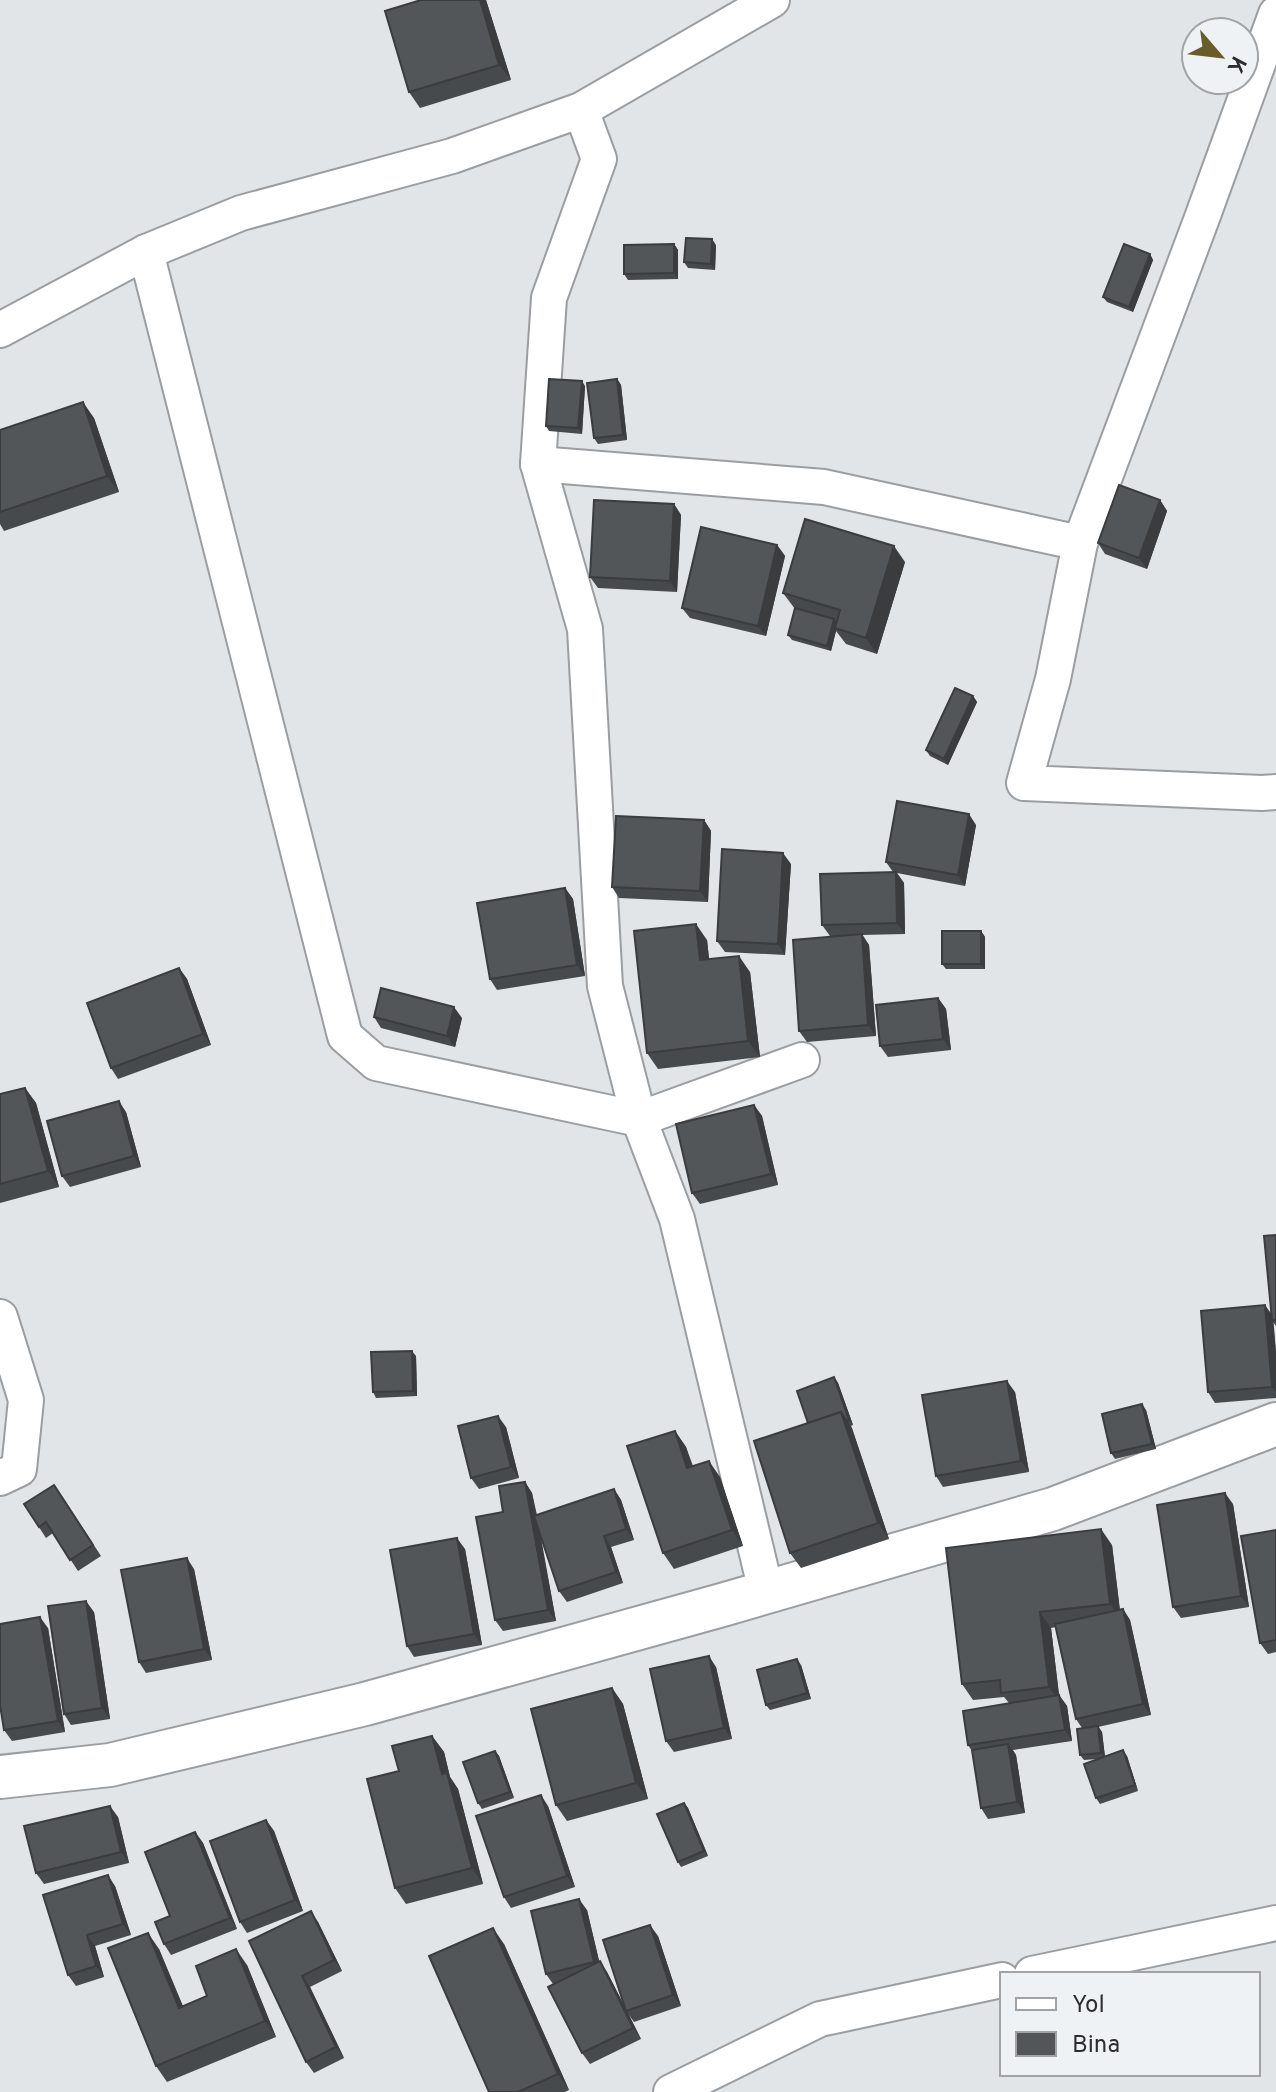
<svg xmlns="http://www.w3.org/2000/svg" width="1276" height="2092" font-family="Overpass,sans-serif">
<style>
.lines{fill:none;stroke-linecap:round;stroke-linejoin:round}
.minor-casing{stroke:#9b9ea1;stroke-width:38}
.tertiary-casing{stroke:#9b9ea1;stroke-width:46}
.minor{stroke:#fff;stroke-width:34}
.tertiary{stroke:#fff;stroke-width:42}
.wall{fill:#474a4d}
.shaded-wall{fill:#3a3c3e}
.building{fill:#535659;stroke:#3a3c3e;stroke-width:2}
</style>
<rect width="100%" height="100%" fill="#e1e5e8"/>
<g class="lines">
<defs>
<g id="minor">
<polyline points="1276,14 1202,218 1080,543 1053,679 1024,783 1262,793 1276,792"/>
<polyline points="581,110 599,159 549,298 538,464 585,629 605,986 639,1119 677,1219 766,1591"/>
<polyline points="146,252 345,1036 376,1063 639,1119 802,1060"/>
<polyline points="0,330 146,252 241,213 452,156 581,110 772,0"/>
<polyline points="538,464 824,487 1080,543"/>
<polyline points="0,1317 26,1400 19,1469 0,1478"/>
<polyline points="1032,1974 1276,1923"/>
<polyline points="671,2092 820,2019 1002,1980"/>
</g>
<polyline id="tertiary" points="0,1777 110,1765 365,1704 722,1605 1053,1509 1276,1424"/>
</defs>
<use href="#minor" class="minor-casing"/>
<use href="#tertiary" class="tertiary-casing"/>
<use href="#minor" class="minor"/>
<use href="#tertiary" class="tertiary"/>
</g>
<g class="wall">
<polygon points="486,0 511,80 420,108 409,92"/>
<polygon points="674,244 678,250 678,279 628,280 624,274"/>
<polygon points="716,245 715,270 688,268 684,262"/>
<polygon points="1150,254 1153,260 1133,312 1107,302 1103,297"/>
<polygon points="617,379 621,385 627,440 598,444 594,438"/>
<polygon points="585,386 582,434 549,431 546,426"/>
<polygon points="94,418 119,492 4,531 0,524 0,430"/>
<polygon points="1160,500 1167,511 1147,569 1105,554 1098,543"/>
<polygon points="674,504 681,515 677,592 598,588 590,577"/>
<polygon points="777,545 785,556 766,636 690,618 682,608"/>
<polygon points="905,562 877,654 846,644 836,631 831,651 792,640 788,635 795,609 783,593"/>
<polygon points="973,696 977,702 948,765 930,756 926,750"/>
<polygon points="704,820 711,831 708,902 619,898 612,887"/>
<polygon points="976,825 965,886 897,873 904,883 905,934 862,935 869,945 876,1036 807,1042 799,1031 830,936 822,925 893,872 886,862"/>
<polygon points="791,864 785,955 725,952 717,941"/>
<polygon points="565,888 573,899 585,976 497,990 490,979"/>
<polygon points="981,931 985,937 985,969 946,969 942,964"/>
<polygon points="707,940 709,959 750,972 760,1057 658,1069 647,1053"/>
<polygon points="179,968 187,979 211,1045 118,1079 111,1068"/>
<polygon points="938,998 946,1009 951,1050 888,1057 880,1046"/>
<polygon points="374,1017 462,1018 455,1047 381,1028"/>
<polygon points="25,1088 36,1103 59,1187 0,1203 0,1094"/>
<polygon points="754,1105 762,1116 778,1185 700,1204 692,1193"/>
<polygon points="126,1112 141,1167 70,1187 62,1176"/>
<polygon points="1276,1235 1276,1326 1273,1322 1276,1352 1276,1398 1215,1403 1208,1392 1271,1314"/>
<polygon points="416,1356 417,1396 376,1398 373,1392"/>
<polygon points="834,1377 838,1383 853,1425 851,1426 889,1539 801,1568 790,1553 808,1423"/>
<polygon points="1015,1392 1029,1472 943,1487 936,1476"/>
<polygon points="1146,1410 1156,1449 1115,1459 1111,1453"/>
<polygon points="506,1427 519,1478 479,1489 471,1478"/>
<polygon points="675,1431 686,1447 693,1466 720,1477 743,1546 674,1569 663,1553"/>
<polygon points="525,1482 532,1493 537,1515 614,1489 621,1500 634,1540 611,1547 623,1583 567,1602 559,1591 540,1532 556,1621 503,1631 495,1620 503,1512"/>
<polygon points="62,1496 101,1556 78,1571 53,1533 46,1538 24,1504"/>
<polygon points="1233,1504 1249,1607 1181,1618 1173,1607"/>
<polygon points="1276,1530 1276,1652 1268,1654 1260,1643"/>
<polygon points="1112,1545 1120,1610 1123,1609 1130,1620 1151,1715 1098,1727 1102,1732 1105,1756 1127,1756 1138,1791 1100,1804 1096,1798 1098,1759 1084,1760 1080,1755 1082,1728 1076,1719 1056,1627 1051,1628 1059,1695 1067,1706 1072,1741 1013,1750 1016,1755 1025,1813 988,1819 981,1808 972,1751 968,1745 1009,1703 1004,1697 973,1700 962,1684"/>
<polygon points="465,1549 482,1645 414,1657 407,1646"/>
<polygon points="194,1569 212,1660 146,1673 139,1662"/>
<polygon points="94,1612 110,1719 71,1725 64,1714"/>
<polygon points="48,1628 65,1732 12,1741 4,1730"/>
<polygon points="801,1665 811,1699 770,1710 766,1705"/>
<polygon points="716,1667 732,1739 674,1752 666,1741"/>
<polygon points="612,1688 623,1704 648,1799 567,1821 556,1805"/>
<polygon points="432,1736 444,1752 450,1777 458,1789 483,1884 406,1904 395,1888 399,1771"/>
<polygon points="495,1751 499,1756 514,1798 482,1809 478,1803"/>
<polygon points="684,1803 688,1808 708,1856 681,1867 678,1862"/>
<polygon points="548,1806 575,1887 511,1908 504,1897"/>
<polygon points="118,1817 129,1863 44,1884 36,1873"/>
<polygon points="266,1820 274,1831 303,1911 247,1933 240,1922"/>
<polygon points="195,1832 203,1843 237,1929 171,1955 164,1944 170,1916"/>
<polygon points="115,1886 131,1935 95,1946 104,1977 76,1986 68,1975 43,1895"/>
<polygon points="587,1910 599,1961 607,1972 625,2007 658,1936 681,2006 634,2022 629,2015 641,2039 590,2064 582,2053 553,1984 546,1974"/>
<polygon points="318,1922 342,1971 310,1987 344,2058 314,2073 306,2062 249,1941"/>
<polygon points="504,1944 569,2090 565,2092 489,2092"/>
<polygon points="159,1949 183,2006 207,1996 247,1965 276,2037 167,2082 156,2066"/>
</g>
<g class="shaded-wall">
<polygon points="480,0 486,0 511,80 499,65"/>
<polygon points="712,239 716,245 715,270 711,264"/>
<polygon points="674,244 678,250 678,279 674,273"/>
<polygon points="1150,254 1153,260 1133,312 1129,307"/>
<polygon points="617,379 621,385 627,440 623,435"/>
<polygon points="582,381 585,386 582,434 578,428"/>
<polygon points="83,402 94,418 119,492 107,476"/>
<polygon points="1160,500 1167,511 1147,569 1139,558"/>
<polygon points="674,504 681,515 677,592 670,581"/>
<polygon points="777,545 785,556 766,636 758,626"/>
<polygon points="894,546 905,562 877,654 866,638"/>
<polygon points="834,619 838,625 835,628 836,631 831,651 827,646"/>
<polygon points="973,696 977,702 948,765 944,759"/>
<polygon points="969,814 976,825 965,886 958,875"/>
<polygon points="704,820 711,831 708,902 700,891"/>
<polygon points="783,853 791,864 785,955 778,944"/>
<polygon points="896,872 904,883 905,934 897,923"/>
<polygon points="565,888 573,899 585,976 577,965"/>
<polygon points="696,924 707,940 711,976 700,960"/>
<polygon points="981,931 985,937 985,969 981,964"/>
<polygon points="862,934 869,945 876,1036 868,1025"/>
<polygon points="739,956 750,972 760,1057 748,1041"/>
<polygon points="179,968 187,979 211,1045 203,1034"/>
<polygon points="938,998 946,1009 951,1050 943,1039"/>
<polygon points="454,1007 462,1018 455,1047 447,1036"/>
<polygon points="25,1088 36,1103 59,1187 48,1171"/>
<polygon points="119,1101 126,1112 141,1167 134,1156"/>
<polygon points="754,1105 762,1116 778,1185 771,1174"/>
<polygon points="1265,1305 1273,1316 1276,1352 1276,1392 1272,1387"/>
<polygon points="412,1351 416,1356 417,1396 413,1391"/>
<polygon points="834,1377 838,1383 853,1425 849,1420"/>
<polygon points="1007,1381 1015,1392 1029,1472 1021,1461"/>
<polygon points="1142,1404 1146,1410 1156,1449 1152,1444"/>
<polygon points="841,1412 852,1428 889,1539 878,1523"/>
<polygon points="498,1416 506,1427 519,1478 511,1467"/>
<polygon points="675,1431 686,1447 698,1484 687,1468"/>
<polygon points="709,1461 720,1477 743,1546 732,1530"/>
<polygon points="525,1482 532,1493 556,1621 548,1610"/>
<polygon points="614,1489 621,1500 634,1540 626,1529"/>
<polygon points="1225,1493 1233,1504 1249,1607 1241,1596"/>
<polygon points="1101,1529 1112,1545 1121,1620 1110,1604"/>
<polygon points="604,1536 611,1547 623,1583 616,1572"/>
<polygon points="457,1538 465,1549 482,1645 474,1634"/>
<polygon points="187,1558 194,1569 212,1660 204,1649"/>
<polygon points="86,1601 94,1612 110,1719 102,1708"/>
<polygon points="1123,1609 1130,1620 1151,1715 1143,1704"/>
<polygon points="1040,1612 1051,1628 1060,1703 1049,1687"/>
<polygon points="40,1617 48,1628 65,1732 58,1721"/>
<polygon points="709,1656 716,1667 732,1739 724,1728"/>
<polygon points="797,1659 801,1665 811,1699 807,1693"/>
<polygon points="612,1688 623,1704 648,1799 636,1783"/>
<polygon points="1059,1695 1067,1706 1072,1741 1065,1730"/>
<polygon points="1098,1726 1102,1732 1105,1758 1101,1753"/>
<polygon points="432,1736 444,1752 450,1777 458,1789 483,1884 472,1868 442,1774"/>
<polygon points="1008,1744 1016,1755 1025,1813 1017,1802"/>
<polygon points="1123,1750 1127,1756 1138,1791 1135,1785"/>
<polygon points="495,1751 499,1756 514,1798 510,1792"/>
<polygon points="541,1795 548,1806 575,1887 567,1876"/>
<polygon points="684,1803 688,1808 708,1856 704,1851"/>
<polygon points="110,1806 118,1817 129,1863 121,1852"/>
<polygon points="266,1820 274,1831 303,1911 295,1900"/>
<polygon points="195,1832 203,1843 237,1929 230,1918"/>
<polygon points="108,1875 115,1886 131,1935 123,1924"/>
<polygon points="579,1899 587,1910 602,1973 594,1962"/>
<polygon points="311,1911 318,1922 342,1971 334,1960"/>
<polygon points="650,1925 658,1936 681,2006 673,1995"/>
<polygon points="493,1928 504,1944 569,2090 558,2074"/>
<polygon points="148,1933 159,1949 190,2024 179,2008"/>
<polygon points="87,1935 95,1946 104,1977 96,1966"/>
<polygon points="236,1949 247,1965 276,2037 265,2021"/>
<polygon points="600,1961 607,1972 641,2039 633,2028"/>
<polygon points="302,1976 310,1987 344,2058 336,2047"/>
</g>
<g class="building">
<polygon points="421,0 480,0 499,65 409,92 385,11"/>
<polygon points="686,238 712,239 711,264 684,262"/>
<polygon points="674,244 674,273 624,274 624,245"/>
<polygon points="1124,244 1150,254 1129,307 1103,297"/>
<polygon points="549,379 582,381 578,428 546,426"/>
<polygon points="617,379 623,435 594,438 587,383"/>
<polygon points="83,402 107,476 0,512 0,430"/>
<polygon points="1119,485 1160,500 1139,558 1098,543"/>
<polygon points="594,500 674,504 670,581 590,577"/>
<polygon points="805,519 894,546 866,638 835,628 840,610 783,593"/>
<polygon points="701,527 777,545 758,626 682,608"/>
<polygon points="795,608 834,619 827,646 788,635"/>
<polygon points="955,688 973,696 944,759 926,750"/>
<polygon points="897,801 969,814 958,875 886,862"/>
<polygon points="616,816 704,820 700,891 612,887"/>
<polygon points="722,849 783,853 778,944 717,941"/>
<polygon points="896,872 897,923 822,925 820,874"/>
<polygon points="565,888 577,965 490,979 477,903"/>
<polygon points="696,924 700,960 739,956 748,1041 647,1053 634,931"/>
<rect x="942" y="931" width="39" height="33"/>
<polygon points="862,934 868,1025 799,1031 793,940"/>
<polygon points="179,968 203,1034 111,1068 87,1003"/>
<polygon points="381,988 454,1007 447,1036 374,1017"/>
<polygon points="938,998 943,1039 880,1046 876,1005"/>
<polygon points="25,1088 48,1171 0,1184 0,1094"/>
<polygon points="119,1101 134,1156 62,1176 47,1121"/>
<polygon points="754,1105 771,1174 692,1193 676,1124"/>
<polygon points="1276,1235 1276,1320 1272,1320 1264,1236"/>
<polygon points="1265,1305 1272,1387 1208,1392 1201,1311"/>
<polygon points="412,1351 413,1391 373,1392 371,1352"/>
<polygon points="834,1377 849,1420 847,1421 841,1412 808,1423 797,1391"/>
<polygon points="1007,1381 1021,1461 936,1476 922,1395"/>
<polygon points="1142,1404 1152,1444 1111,1453 1102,1414"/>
<polygon points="841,1412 878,1523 790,1553 754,1441"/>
<polygon points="498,1416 511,1467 471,1478 458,1426"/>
<polygon points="675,1431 687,1468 709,1461 732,1530 663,1553 627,1446"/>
<polygon points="525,1482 548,1610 495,1620 476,1517 503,1512 499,1486"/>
<polygon points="54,1485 93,1545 70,1560 46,1522 39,1527 24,1504"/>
<polygon points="614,1489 626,1529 604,1536 616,1572 559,1591 534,1516"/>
<polygon points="1225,1493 1241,1596 1173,1607 1157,1505"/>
<polygon points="1101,1529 1110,1604 1040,1612 1049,1687 1001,1693 1000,1680 962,1684 946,1548"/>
<polygon points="1276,1530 1276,1640 1260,1643 1241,1536"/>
<polygon points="457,1538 474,1634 407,1646 390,1550"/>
<polygon points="187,1558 204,1649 139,1662 121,1570"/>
<polygon points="86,1601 102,1708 64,1714 48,1606"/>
<polygon points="1123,1609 1143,1704 1076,1719 1055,1624"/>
<polygon points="40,1617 58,1721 4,1730 0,1705 0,1624"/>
<polygon points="709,1656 724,1728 666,1741 650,1669"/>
<polygon points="797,1659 807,1693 766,1705 757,1670"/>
<polygon points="612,1688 636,1783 556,1805 531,1709"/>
<polygon points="1059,1695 1065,1730 968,1745 963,1711"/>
<polygon points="1098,1726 1101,1753 1080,1755 1077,1729"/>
<polygon points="432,1736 442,1774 447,1773 472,1868 395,1888 367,1779 399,1771 392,1746"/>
<polygon points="1008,1744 1017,1802 981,1808 972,1750"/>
<polygon points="1123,1750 1135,1785 1096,1798 1084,1764"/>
<polygon points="495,1751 510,1792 478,1803 463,1762"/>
<polygon points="541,1795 567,1876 504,1897 476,1816"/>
<polygon points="684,1803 704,1851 678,1862 657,1814"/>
<polygon points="110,1806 121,1852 36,1873 24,1826"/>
<polygon points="266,1820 295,1900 240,1922 210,1841"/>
<polygon points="195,1832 230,1918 164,1944 155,1922 170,1916 145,1852"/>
<polygon points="108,1875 123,1924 87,1935 96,1966 68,1975 43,1895"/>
<polygon points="579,1899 594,1962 546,1974 531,1911"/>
<polygon points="311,1911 334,1960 302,1976 336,2047 306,2062 249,1941"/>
<polygon points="650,1925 673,1995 626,2011 603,1940"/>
<polygon points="493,1928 558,2074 518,2092 489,2092 429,1956"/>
<polygon points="148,1933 179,2008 207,1996 196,1966 236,1949 265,2021 156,2066 108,1948"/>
<polygon points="600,1961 633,2028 582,2053 548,1987"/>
</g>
<rect x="1000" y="1972" width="260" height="104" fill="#eff2f5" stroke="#a1a3a5" stroke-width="2"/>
<rect x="1016" y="1998" width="40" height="12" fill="#ffffff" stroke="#a1a3a5" stroke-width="2"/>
<text x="1072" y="2012" font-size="24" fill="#2c2d2e">Yol</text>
<rect x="1016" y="2032" width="40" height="24" fill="#535659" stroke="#a1a3a5" stroke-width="2"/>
<text x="1072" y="2052" font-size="24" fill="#2c2d2e">Bina</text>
<g transform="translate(1220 56) rotate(118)"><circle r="38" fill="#eff2f5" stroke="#a1a3a5" stroke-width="2"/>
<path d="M0-6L14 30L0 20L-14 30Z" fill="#685c29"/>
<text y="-12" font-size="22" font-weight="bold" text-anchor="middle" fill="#2c2d2e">K</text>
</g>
</svg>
